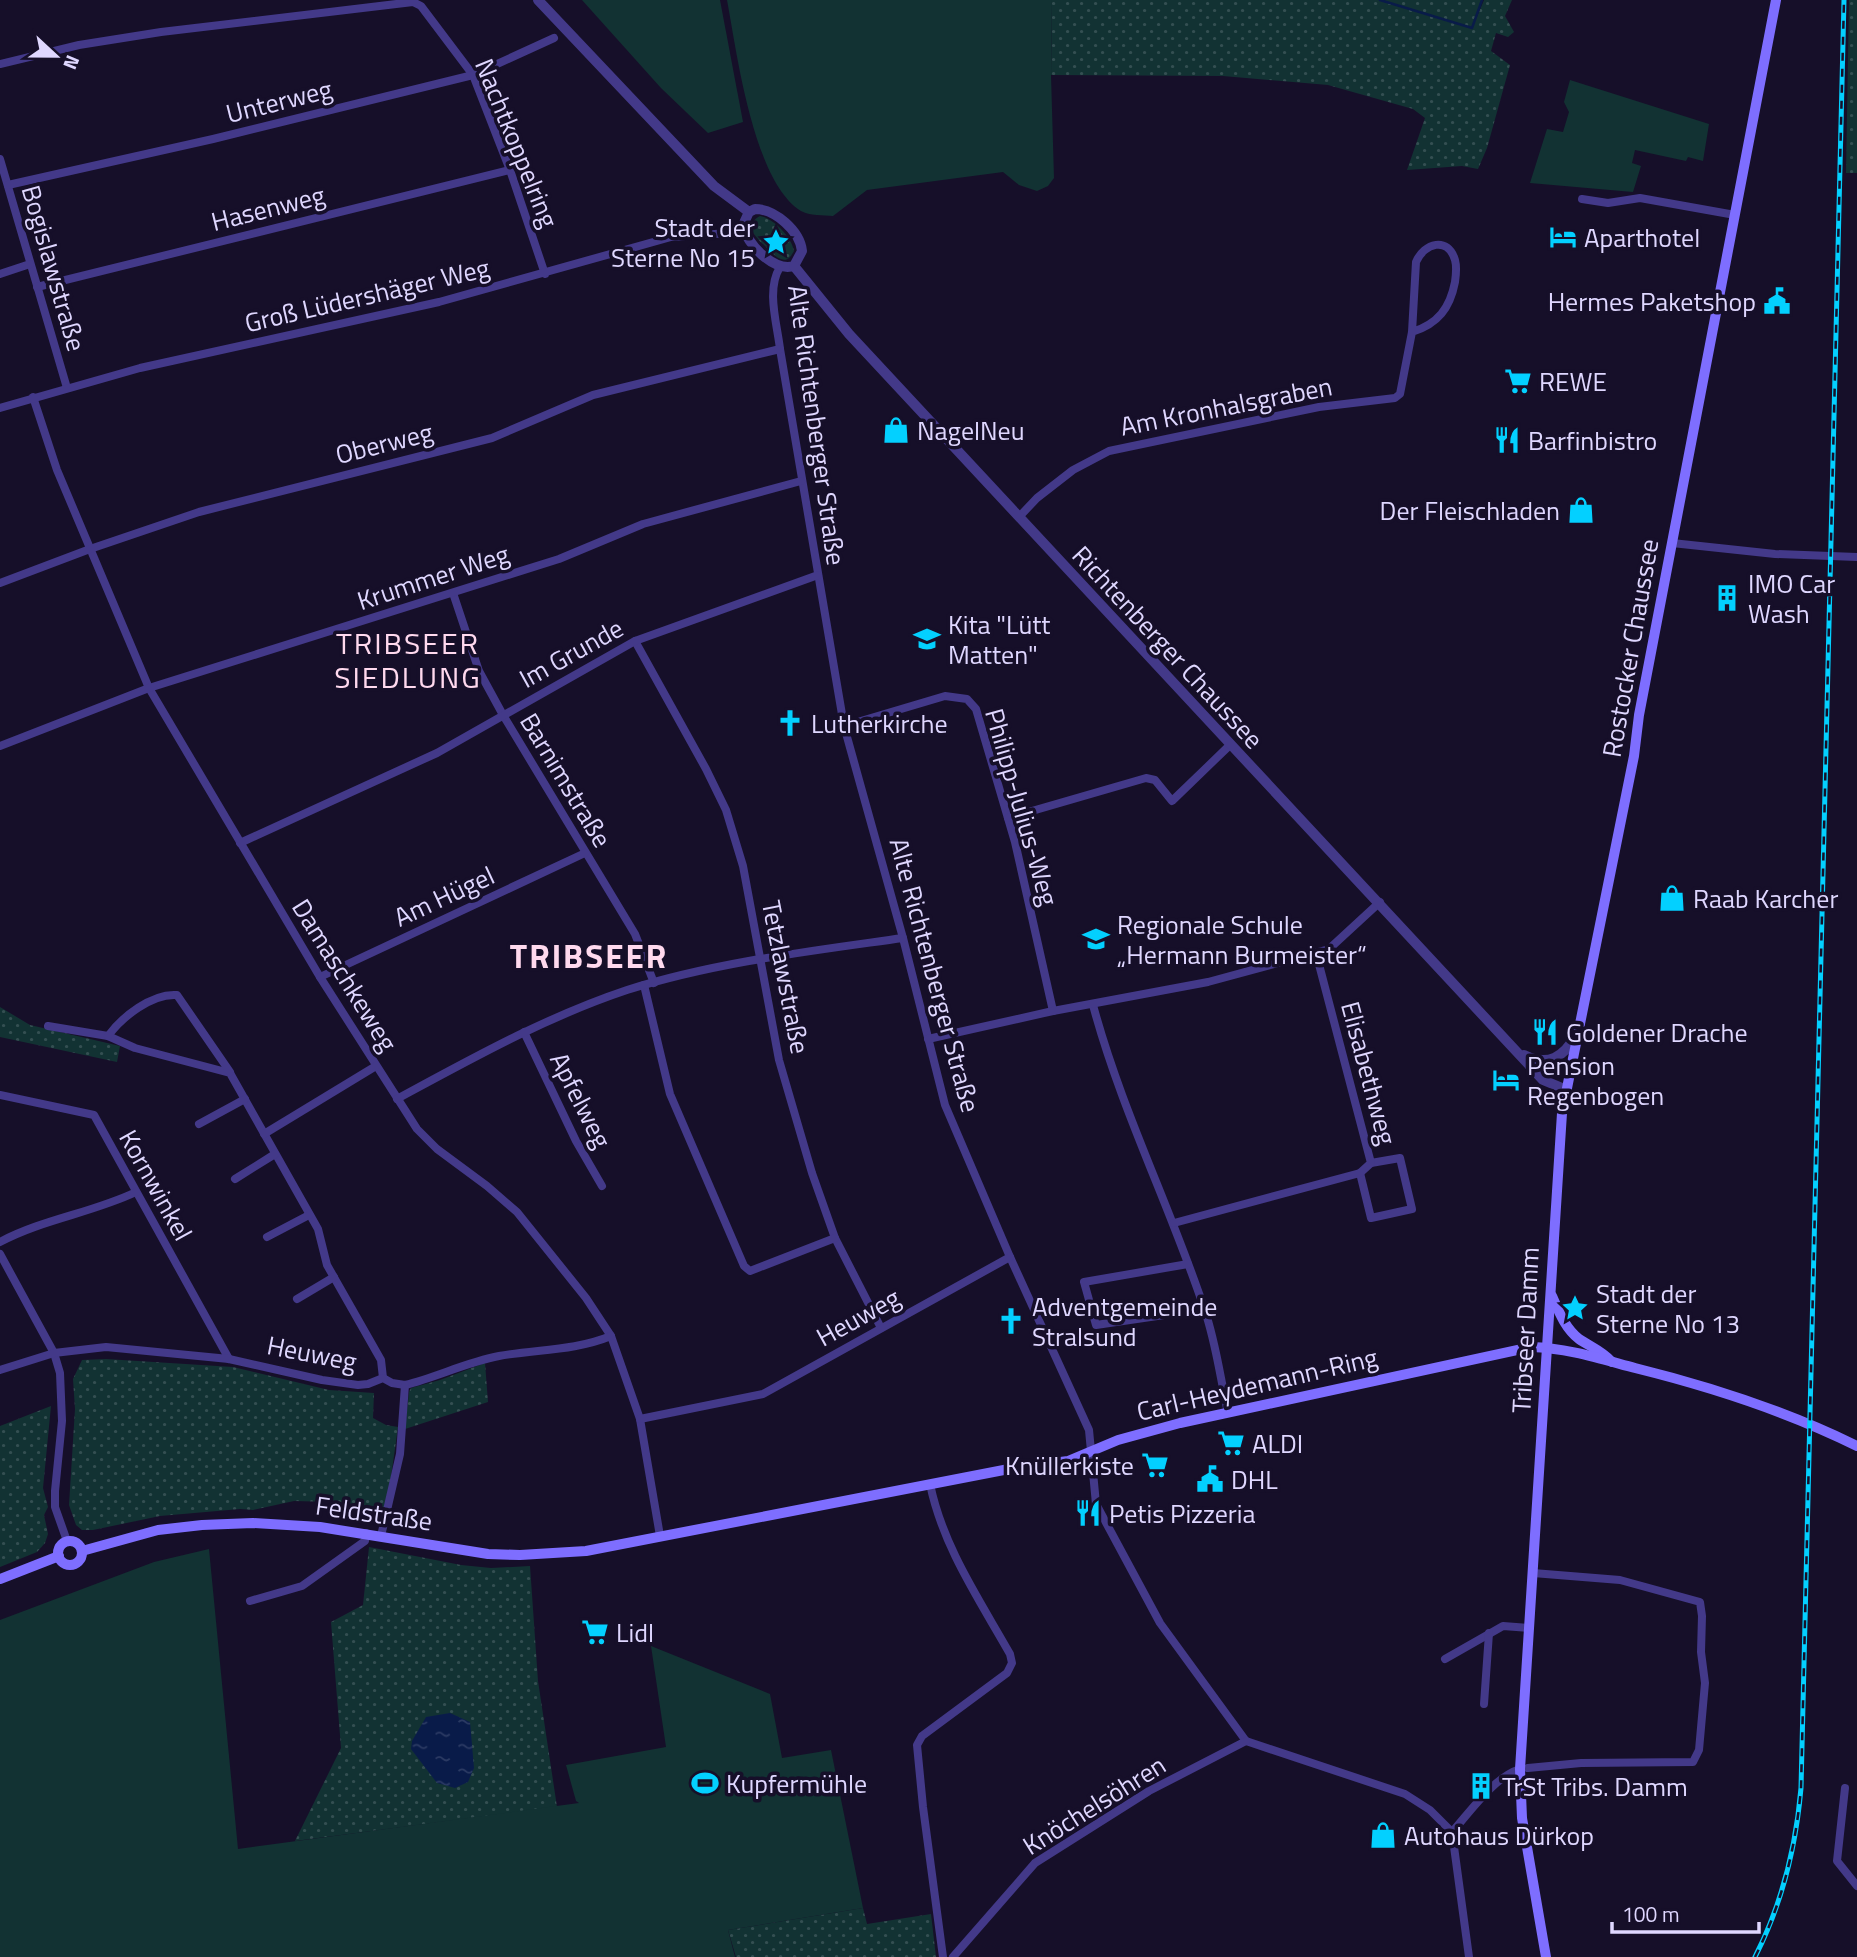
<svg xmlns="http://www.w3.org/2000/svg" width="1857" height="1957" font-family="'Titillium Web',sans-serif">
<style>
.grass{fill:url(#grass-dots)}
.garden{fill:#123233}
.water{fill:url(#water-ripples)}
.lines{fill:none;stroke-linecap:round;stroke-linejoin:round}
.stream{stroke:#091b49;stroke-width:2.5}
.minor{stroke:#433989;stroke-width:8}
.tertiary{stroke:#433989;stroke-width:10}
.secondary{stroke:#7e6eff;stroke-width:10}
.rail-casing{stroke:#03d0ff;stroke-width:5}
.rail{stroke:#160f29;stroke-width:2.5;stroke-dasharray:8;stroke-linecap:butt}
.labels{text-anchor:middle;dominant-baseline:central;stroke-width:7;stroke-linejoin:round;paint-order:stroke}
.street-label{font-size:26px;fill:#dfd7ff;stroke:#160f29}
.poi-label{font-size:26px;fill:#dfd7ff;stroke:#160f29;text-anchor:start}
.quarter-label{font-size:30px;letter-spacing:2px;fill:#ffd9ee;stroke:#160f29}
.district-label{font-size:33px;font-weight:bold;letter-spacing:2px;fill:#ffd9ee;stroke:#160f29}
</style>
<defs>
<pattern id="grass-dots" width="8" height="8" patternUnits="userSpaceOnUse" patternTransform="scale(1.75)"><rect width="8" height="8" fill="#123233"/><path d="M2 2h.1M6 6h.1" fill="none" stroke="#344f52" stroke-width="1.8" stroke-linecap="round"/></pattern>
<pattern id="water-ripples" width="26" height="14" patternUnits="userSpaceOnUse" patternTransform="scale(1.75)"><rect width="26" height="14" fill="#091b49"/><path d="M2 4q2-2 4 0t4 0M15 11q2-2 4 0t4 0" fill="none" stroke="#2c3b64"/></pattern>
</defs>
<rect width="100%" height="100%" fill="#160f29"/>
<g class="grass">
<polygon points="1052,0 1482,0 1476,19 1484,0 1512,0 1505,16 1514,32 1508,37 1496,33 1491,51 1510,65 1487,148 1478,169 1462,166 1407,170 1425,118 1413,109 1328,85 1223,76 1051,75"/>
<polygon points="1849,0 1857,0 1857,173 1846,173"/>
<path d="M760,216C774,218 792,238 794,251C791,256 788,262 781,259C776,258 771,251 767,248C757,238 742,226 760,216Z"/>
<polygon points="0,1007 30,1025 120,1046 117,1062 0,1037"/>
<polygon points="106,1359 233,1367 329,1390 374,1393 373,1418 386,1425 398,1427 390,1484 382,1514 359,1519 345,1514 341,1505 335,1502 294,1501 253,1510 240,1509 160,1516 93,1530 82,1530 76,1525 69,1505 75,1409 73,1379 82,1360"/>
<polygon points="485,1363 488,1402 405,1429 409,1392 411,1388 440,1380"/>
<polygon points="51,1406 43,1488 48,1507 44,1515 48,1534 45,1543 37,1552 0,1567 0,1426"/>
<polygon points="369,1547 461,1565 491,1568 530,1566 538,1681 557,1807 295,1841 341,1748 331,1622 363,1605"/>
<polygon points="863,1908 867,1924 931,1914 936,1957 736,1957 728,1930"/>
</g>
<g class="garden">
<polygon points="582,0 720,0 743,122 708,133 661,88"/>
<path d="M727,0H1052L1051,75L1054,178L1048,186L1037,191L1019,185L1003,172L867,190L833,216C824,215 809,216 801,211C753,181 737,53 727,0Z"/>
<polygon points="1570,80 1709,124 1703,161 1688,157 1686,161 1635,150 1632,163 1641,166 1633,192 1530,183 1547,129 1563,132 1569,112 1564,102"/>
<polygon points="209,1549 238,1849 579,1803 576,1801 566,1765 666,1747 651,1646 770,1694 782,1758 831,1750 863,1908 728,1930 735,1957 0,1957 0,1620 154,1562"/>
</g>
<polygon class="water" points="450,1713 470,1722 474,1768 468,1782 455,1788 437,1783 411,1749 412,1741 426,1717"/>
<g class="lines">
<polyline class="stream" points="1380,0 1472,28 1482,0"/>
<g class="minor">
<polyline points="0,64 79,45 161,32 413,2 421,6 473,75 510,170 545,274"/>
<polyline points="0,159 67,388"/>
<polyline points="8,185 213,139 473,75 554,38"/>
<polyline points="1582,199 1608,203 1640,198 1735,215"/>
<path d="M780,267C766,290 777,323 780,349L844,726L903,938L945,1105L1010,1257L1089,1430L1096,1504L1160,1623L1246,1741L1405,1794L1430,1810L1452,1832"/>
<polyline points="0,274 30,264"/>
<polyline points="37,287 510,170"/>
<polyline points="33,397 57,470 149,688 320,977 417,1129 437,1149 487,1186 517,1212 586,1298 611,1336 640,1419 660,1536"/>
<polyline points="0,408 140,368 439,302 671,237 744,232"/>
<path d="M1019,517L1037,498L1073,470L1109,451L1319,407L1395,398L1400,394L1412,332L1416,262C1424,243 1448,236 1455,260C1457,267 1456,275 1455,282C1450,308 1438,324 1412,332"/>
<polyline points="1672,543 1775,554 1857,557"/>
<polyline points="0,583 90,549 199,512 492,438 593,395 780,349"/>
<polyline points="453,593 479,671 503,715 635,934 654,983"/>
<polyline points="635,641 706,769 726,810 743,866 779,1060 812,1173 835,1238 881,1328"/>
<polyline points="844,726 945,696 967,699 976,709 1015,842 1053,1011"/>
<polyline points="0,746 149,688 559,559 643,524 801,481"/>
<polyline points="1008,818 1146,778 1155,780 1172,801 1231,744"/>
<polyline points="240,843 437,753 635,641 818,575"/>
<polyline points="320,977 585,853"/>
<polyline points="644,985 670,1094 744,1266 750,1271 835,1238"/>
<path d="M1093,1005C1121,1109 1170,1206 1204,1308C1216,1342 1220,1377 1228,1413"/>
<polyline points="48,1026 108,1036 135,1048 230,1073 318,1229 327,1265 381,1360 383,1378"/>
<polyline points="524,1032 576,1141 602,1186"/>
<path d="M108,1036C122,1017 152,993 177,995L230,1072"/>
<polyline points="928,1039 1053,1011 1208,982 1329,949 1380,902"/>
<polyline points="0,1095 94,1115 229,1359"/>
<path d="M397,1099C471,1059 546,1017 627,990C716,962 811,951 903,938"/>
<polyline points="199,1124 245,1099"/>
<polyline points="264,1134 376,1066"/>
<polyline points="1360,1173 1371,1218 1412,1209 1400,1158 1371,1163"/>
<polyline points="235,1179 275,1154"/>
<polyline points="1174,1223 1360,1173 1371,1163 1316,953"/>
<polyline points="267,1237 309,1215"/>
<path d="M0,1242C43,1219 92,1213 136,1192"/>
<polyline points="0,1254 54,1353 60,1373 62,1421 55,1491 55,1507 67,1541"/>
<polyline points="1188,1264 1084,1282 1096,1325 1205,1309"/>
<polyline points="297,1299 334,1277"/>
<path d="M0,1370L54,1353L106,1347L229,1359L322,1380L358,1385L368,1384L383,1378L392,1383L405,1385C437,1377 467,1362 499,1356C537,1349 574,1351 611,1336"/>
<polyline points="640,1419 763,1394 1010,1257"/>
<path d="M930,1484C943,1547 979,1599 1010,1654L1012,1663L1007,1673L922,1736L917,1745L923,1807L943,1957"/>
<polyline points="381,1536 400,1454 405,1385"/>
<polyline points="250,1601 302,1586 365,1541 366,1533"/>
<polyline points="1445,1659 1503,1626 1528,1628"/>
<polyline points="1484,1704 1489,1633"/>
<polyline points="1528,1768 1581,1763 1693,1762 1699,1750 1705,1683 1701,1652 1702,1616 1700,1602 1620,1580 1533,1573"/>
<polyline points="1845,1788 1837,1861 1857,1886"/>
<polyline points="1452,1832 1469,1957"/>
<path d="M1452,1832C1470,1812 1494,1777 1520,1769"/>
<polyline points="953,1957 1035,1863 1149,1791 1246,1741"/>
</g>
<g class="tertiary">
<polyline points="538,0 714,186 749,212"/>
<path d="M755,209C775,209 800,231 802,251L794,266C774,272 746,244 743,225L749,212Z"/>
<polyline points="794,266 849,334 1543,1080 1567,1090"/>
<path d="M1524,1055C1548,1067 1564,1057 1576,1035"/>
</g>
<g class="secondary">
<path d="M1552,1296C1559,1312 1565,1328 1579,1339C1591,1347 1602,1351 1612,1362"/>
<circle cx="70" cy="1553" r="12"/>
<path d="M82,1551L158,1530L202,1525L253,1523L320,1527L488,1554L520,1555L586,1551L1014,1468L1068,1461L1118,1440L1180,1423L1531,1347C1567,1348 1601,1359 1635,1368C1712,1387 1786,1411 1857,1446"/>
<polyline points="0,1579 59,1556"/>
<polyline points="1546,1957 1522,1818 1520,1769 1562,1113 1634,756 1639,715 1776,0"/>
</g>
<defs>
<path id="rail" d="M1755,1957C1782,1904 1796,1847 1801,1788L1844,0"/>
</defs>
<use href="#rail" class="rail-casing"/>
<use href="#rail" class="rail"/>
</g>
<defs>
<symbol id="hotel-bare" viewBox="-9 -9 18 18"><path d="M-6-4.5h1.5V1H6V5H4.5V3h-9V5H-6ZM-4 0a1.8 1.8 0 1 1 3.6 0ZM.5 0V-2.5h3Q6-2.5 6 0Z" fill="#03d0ff" stroke="#160f29" stroke-width="2.5" paint-order="stroke"/></symbol>
<symbol id="sight-bare" viewBox="-9 -9 18 18"><path d="M0-6L1.8-2.2L6-1.7L2.9 1.2L3.7 5.4L0 3.3L-3.7 5.4L-2.9 1.2L-6-1.7L-1.8-2.2Z" fill="#03d0ff" stroke="#160f29" stroke-width="2.5" paint-order="stroke"/></symbol>
<symbol id="civic-bare" viewBox="-9 -9 18 18"><path d="M-.6-6.5H3V-4.5H.6V-3L4-1V1h2V6H-6V1h2V-1L-.6-3ZM-1.2 2.5V6h2.4V2.5Z" fill="#03d0ff" stroke="#160f29" stroke-width="2.5" paint-order="stroke"/></symbol>
<symbol id="supermarket-bare" viewBox="-9 -9 18 18"><path d="M-6-5.5h2.5l.6 2H6L4.5 2H-2.5L-4.4-4H-6ZM-1.5 3.2a1.3 1.3 0 1 0 .1 0ZM3 3.2a1.3 1.3 0 1 0 .1 0Z" fill="#03d0ff" stroke="#160f29" stroke-width="2.5" paint-order="stroke"/></symbol>
<symbol id="shop-bare" viewBox="-9 -9 18 18"><path d="M-5-2.5h2.3a2.7 3.5 0 0 1 5.4 0H5L5.5 6h-11ZM-1.5-2.5h3a1.5 2.3 0 0 0-3 0Z" fill="#03d0ff" stroke="#160f29" stroke-width="2.5" paint-order="stroke"/></symbol>
<symbol id="restaurant-bare" viewBox="-9 -9 18 18"><path d="M-5-6h1v4h1v-4h1v4h1v-4h1v5L-1.5 .5V6h-2V.5L-5-1ZM5-6V6H3V1.5H1.5Q1.5-4 5-6Z" fill="#03d0ff" stroke="#160f29" stroke-width="2.5" paint-order="stroke"/></symbol>
<symbol id="building-bare" viewBox="-9 -9 18 18"><path d="M-4-6H4V6H1V3H-1V6H-4ZM-2.5-4.3h1.7v1.8h-1.7ZM.8-4.3h1.7v1.8H.8ZM-2.5-1h1.7V.8h-1.7ZM.8-1h1.7V.8H.8Z" fill="#03d0ff" stroke="#160f29" stroke-width="2.5" paint-order="stroke"/></symbol>
<symbol id="school-bare" viewBox="-9 -9 18 18"><path d="M0-5L7-2L0 1L-7-2ZM-4 1L0 2.5L4 1V4Q0 6-4 4Z" fill="#03d0ff" stroke="#160f29" stroke-width="2.5" paint-order="stroke"/></symbol>
<symbol id="church-bare" viewBox="-9 -9 18 18"><path d="M-1.2-6h2.4v3.5h3.3v2.4h-3.3V6h-2.4V-.1h-3.3v-2.4h3.3Z" fill="#03d0ff" stroke="#160f29" stroke-width="2.5" paint-order="stroke"/></symbol>
<symbol id="stadium-bare" viewBox="-9 -9 18 18"><path d="M0-5a6.5 5 0 1 0 0 10a6.5 5 0 1 0 0-10ZM-3.5-1.8h7v3.6h-7Z" fill="#03d0ff" stroke="#160f29" stroke-width="2.5" paint-order="stroke"/></symbol>
</defs>
<g fill-rule="evenodd">
<use href="#hotel-bare" x="1544" y="218" width="38" height="38"/>
<use href="#sight-bare" x="757" y="223" width="38" height="38"/>
<use href="#civic-bare" x="1758" y="282" width="38" height="38"/>
<use href="#supermarket-bare" x="1499" y="362" width="38" height="38"/>
<use href="#shop-bare" x="877" y="411" width="38" height="38"/>
<use href="#restaurant-bare" x="1488" y="421" width="38" height="38"/>
<use href="#shop-bare" x="1562" y="491" width="38" height="38"/>
<use href="#building-bare" x="1708" y="579" width="38" height="38"/>
<use href="#school-bare" x="908" y="620" width="38" height="38"/>
<use href="#church-bare" x="771" y="704" width="38" height="38"/>
<use href="#shop-bare" x="1653" y="879" width="38" height="38"/>
<use href="#school-bare" x="1077" y="920" width="38" height="38"/>
<use href="#restaurant-bare" x="1526" y="1013" width="38" height="38"/>
<use href="#hotel-bare" x="1487" y="1061" width="38" height="38"/>
<use href="#sight-bare" x="1556" y="1289" width="38" height="38"/>
<use href="#church-bare" x="992" y="1302" width="38" height="38"/>
<use href="#supermarket-bare" x="1212" y="1424" width="38" height="38"/>
<use href="#supermarket-bare" x="1136" y="1446" width="38" height="38"/>
<use href="#civic-bare" x="1191" y="1460" width="38" height="38"/>
<use href="#restaurant-bare" x="1069" y="1494" width="38" height="38"/>
<use href="#supermarket-bare" x="576" y="1613" width="38" height="38"/>
<use href="#stadium-bare" x="686" y="1764" width="38" height="38"/>
<use href="#building-bare" x="1462" y="1767" width="38" height="38"/>
<use href="#shop-bare" x="1364" y="1816" width="38" height="38"/>
</g>
<g class="labels">
<g class="street-label">
<text transform="translate(279 101) rotate(-14)">Unterweg</text>
<text transform="translate(517 143) rotate(68)">Nachtkoppelring</text>
<text transform="translate(268 208) rotate(-14)">Hasenweg</text>
<text transform="translate(54 268) rotate(74)">Bogislawstraße</text>
<text transform="translate(367 295) rotate(-13)">Groß Lüdershäger Weg</text>
<text transform="translate(1226 406) rotate(-11)">Am Kronhalsgraben</text>
<text transform="translate(817 425) rotate(82)">Alte Richtenberger Straße</text>
<text transform="translate(384 443) rotate(-14)">Oberweg</text>
<text transform="translate(433 577) rotate(-18)">Krummer Weg</text>
<text transform="translate(1168 647) rotate(47)">Richtenberger Chaussee</text>
<text transform="translate(1630 648) rotate(-80)">Rostocker Chaussee</text>
<text transform="translate(571 653) rotate(-29)">Im Grunde</text>
<text transform="translate(566 780) rotate(59)">Barnimstraße</text>
<text transform="translate(1022 807) rotate(74)">Philipp-Julius-Weg</text>
<text transform="translate(444 896) rotate(-25)">Am Hügel</text>
<text transform="translate(345 975) rotate(58)">Damaschkeweg</text>
<text transform="translate(935 975) rotate(75)">Alte Richtenberger Straße</text>
<text transform="translate(786 977) rotate(79)">Tetzlawstraße</text>
<text transform="translate(1369 1073) rotate(75)">Elisabethweg</text>
<text transform="translate(581 1100) rotate(63)">Apfelweg</text>
<text transform="translate(156 1185) rotate(61)">Kornwinkel</text>
<text transform="translate(858 1317) rotate(-29)">Heuweg</text>
<text transform="translate(1525 1330) rotate(-87)">Tribseer Damm</text>
<text transform="translate(312 1353) rotate(11)">Heuweg</text>
<text transform="translate(1257 1384) rotate(-13)">Carl-Heydemann-Ring</text>
<text transform="translate(374 1513) rotate(8)">Feldstraße</text>
<text transform="translate(1094 1805) rotate(-32)">Knöchelsöhren</text>
</g>
<g class="poi-label">
<text x="755" y="227" text-anchor="end">Stadt der<tspan x="755" dy="30">Sterne No 15</tspan></text>
<text x="1584" y="237">Aparthotel</text>
<text x="1756" y="301" text-anchor="end">Hermes Paketshop</text>
<text x="1539" y="381">REWE</text>
<text x="917" y="430">NagelNeu</text>
<text x="1528" y="440">Barfinbistro</text>
<text x="1560" y="510" text-anchor="end">Der Fleischladen</text>
<text x="1748" y="583">IMO Car<tspan x="1748" dy="30">Wash</tspan></text>
<text x="948" y="624">Kita "Lütt<tspan x="948" dy="30">Matten"</tspan></text>
<text x="811" y="723">Lutherkirche</text>
<text x="1693" y="898">Raab Karcher</text>
<text x="1117" y="924">Regionale Schule<tspan x="1117" dy="30">„Hermann Burmeister“</tspan></text>
<text x="1566" y="1032">Goldener Drache</text>
<text x="1527" y="1065">Pension<tspan x="1527" dy="30">Regenbogen</tspan></text>
<text x="1596" y="1293">Stadt der<tspan x="1596" dy="30">Sterne No 13</tspan></text>
<text x="1032" y="1306">Adventgemeinde<tspan x="1032" dy="30">Stralsund</tspan></text>
<text x="1252" y="1443">ALDI</text>
<text x="1134" y="1465" text-anchor="end">Knüllerkiste</text>
<text x="1231" y="1479">DHL</text>
<text x="1109" y="1513">Petis Pizzeria</text>
<text x="616" y="1632">Lidl</text>
<text x="726" y="1783">Kupfermühle</text>
<text x="1502" y="1786">TrSt Tribs. Damm</text>
<text x="1404" y="1835">Autohaus Dürkop</text>
</g>
<g class="quarter-label">
<text x="408" y="643">TRIBSEER<tspan x="408" dy="34">SIEDLUNG</tspan></text>
</g>
<g class="district-label">
<text x="589" y="956">TRIBSEER</text>
</g>
</g>
<g transform="translate(56 56) rotate(112)" stroke="#160f29" stroke-width="5" paint-order="stroke">
<path d="M0-5L12 26L0 18L-12 26Z" fill="#dfd7ff"/>
<text y="-10" font-size="19" font-weight="bold" text-anchor="middle" fill="#dfd7ff">N</text>
</g>
<path d="M1612 1922v10h147v-10" fill="none" stroke="#dfd7ff" stroke-width="3.5"/>
<text x="1622" y="1922" font-size="21" fill="#dfd7ff" stroke="#160f29" stroke-width="5" paint-order="stroke">100 m</text>
</svg>
